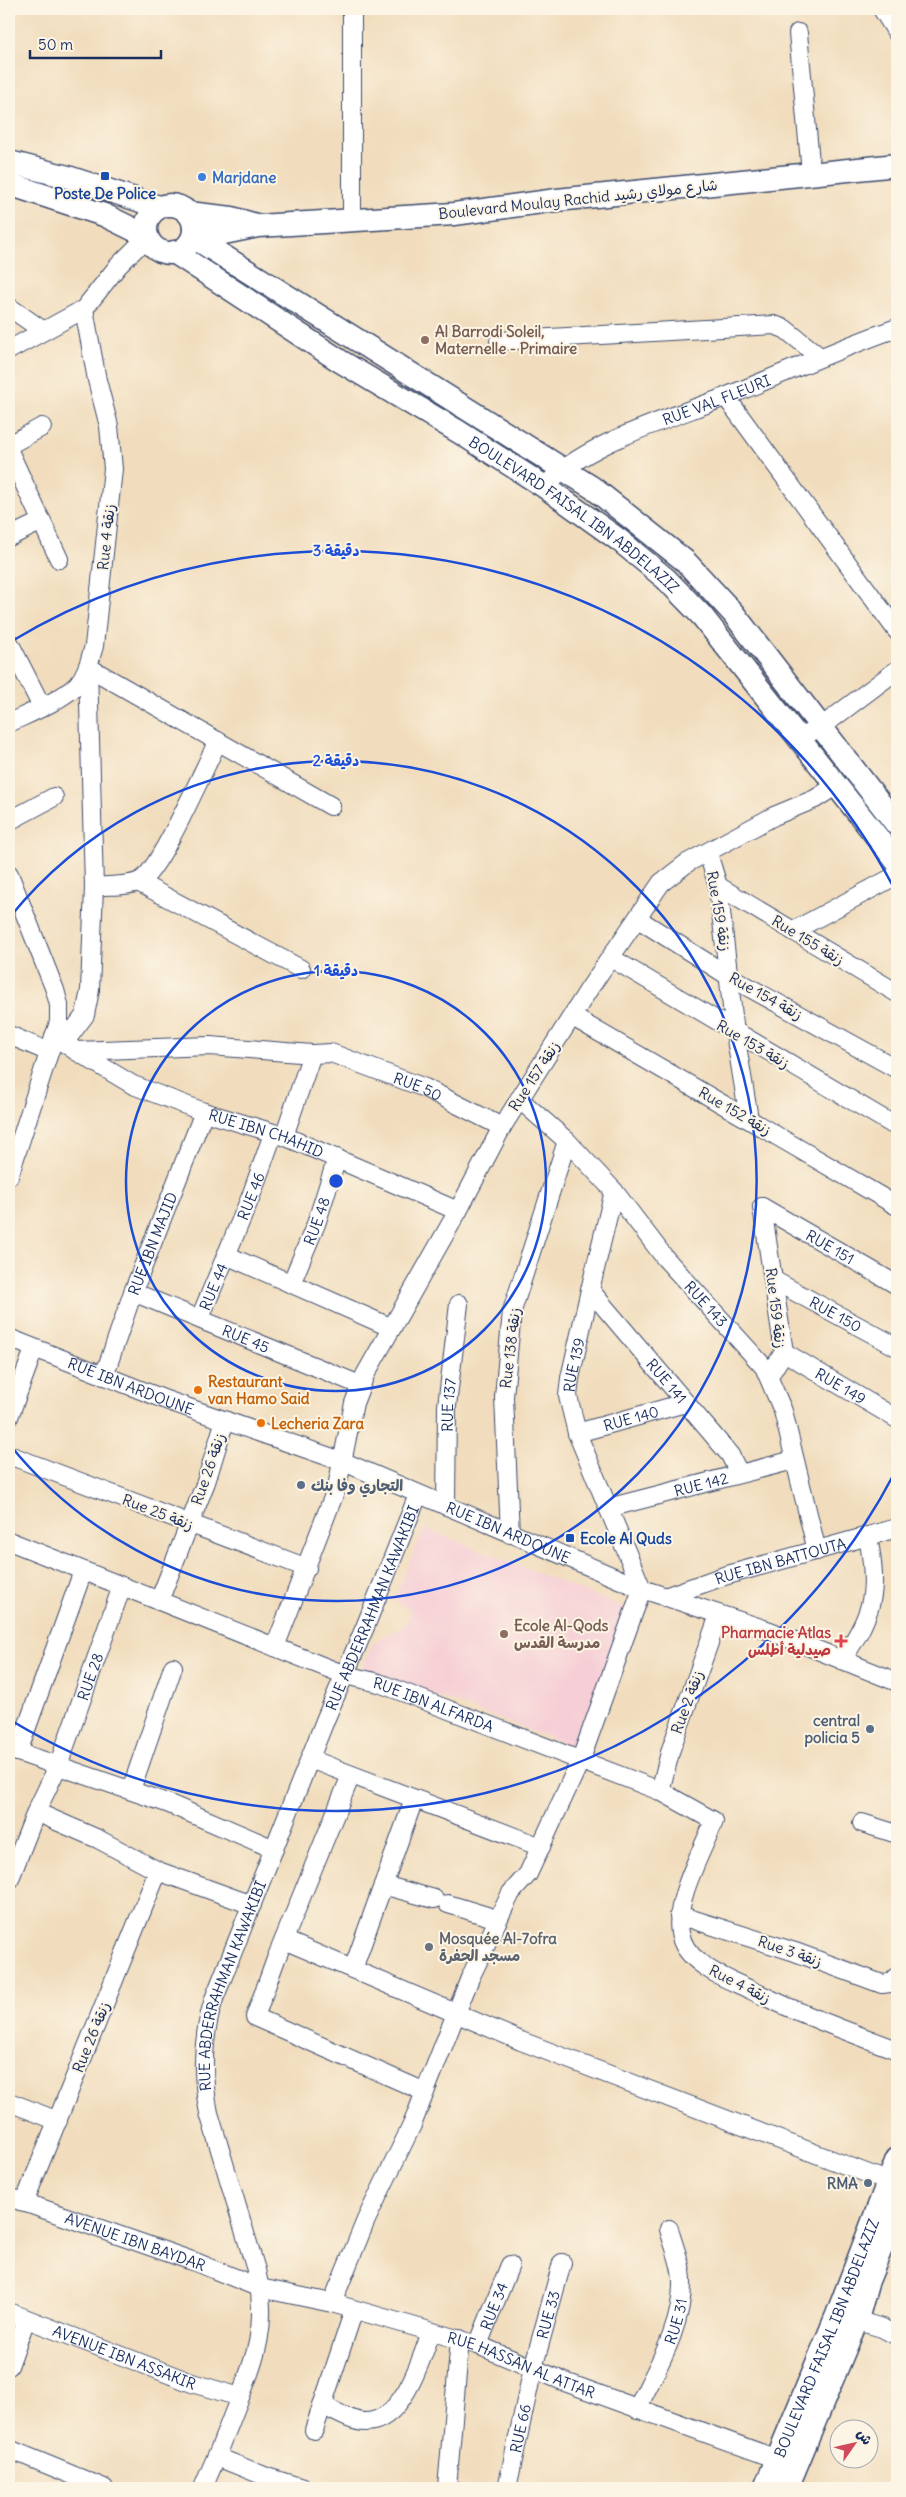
<svg xmlns="http://www.w3.org/2000/svg" width="906" height="2497" font-family="Delius,'Playpen Sans Arabic',sans-serif">
<style>
.built{fill:#f6cfd6}
.lines{fill:none;stroke-linecap:round;stroke-linejoin:round}
.minor-casing{stroke:#3b496c;stroke-width:20}
.major-casing{stroke:#3b496c;stroke-width:25}
.minor{stroke:#fff;stroke-width:18}
.major{stroke:#fff;stroke-width:22}
.ring{fill:none;stroke:#1d4ed8;stroke-width:2.5}
.transit-dot{fill:#1a4fb4;stroke:#fcf5e5;stroke-width:2}
.shop-dot{fill:#3f7fe0;stroke:#fcf5e5;stroke-width:2}
.education-dot{fill:#8d6e63;stroke:#fcf5e5;stroke-width:2}
.food-dot{fill:#e8710a;stroke:#fcf5e5;stroke-width:2}
.service-dot{fill:#5c6f8a;stroke:#fcf5e5;stroke-width:2}
.health-dot{fill:#e0444e;stroke:#fcf5e5;stroke-width:2}
.worship-dot{fill:#6b7280;stroke:#fcf5e5;stroke-width:2}
.labels{text-anchor:middle;dominant-baseline:central;stroke-width:4;stroke-linejoin:round;paint-order:stroke}
.shop-label{font-size:15px;font-weight:bold;fill:#366cbe;stroke:#fcf5e5;text-anchor:start}
.transit-label{font-size:15px;font-weight:bold;fill:#164399;stroke:#fcf5e5}
.street-label{font-size:15px;fill:#1b2f5e;stroke:#fcf5e5}
.education-label{font-size:15px;font-weight:bold;fill:#785e54;stroke:#fcf5e5;text-anchor:start}
.food-label{font-size:15px;font-weight:bold;fill:#c56008;stroke:#fcf5e5;text-anchor:start}
.service-label{font-size:15px;font-weight:bold;fill:#4e5e75;stroke:#fcf5e5;text-anchor:end}
.health-label{font-size:15px;font-weight:bold;fill:#be3a42;stroke:#fcf5e5;text-anchor:end}
.worship-label{font-size:15px;font-weight:bold;fill:#5b616d;stroke:#fcf5e5;text-anchor:start}
.centre{fill:#1d4ed8;stroke:#fcf5e5;stroke-width:2.5}
.ring-label{font-size:15px;text-anchor:middle;font-weight:bold;fill:#1d4ed8;stroke:#fcf5e5;stroke-width:4;stroke-linejoin:round;paint-order:stroke}
</style>
<rect width="100%" height="100%" fill="#fcf5e5"/>
<filter id="ink" filterUnits="userSpaceOnUse"><feTurbulence type="fractalNoise" baseFrequency=".02" numOctaves="2"/><feDisplacementMap in="SourceGraphic" scale="10" xChannelSelector="R" yChannelSelector="G"/><feConvolveMatrix kernelMatrix="1 2 1 2 8 2 1 2 1" color-interpolation-filters="sRGB"/></filter>
<filter id="wash" filterUnits="userSpaceOnUse"><feTurbulence type="fractalNoise" baseFrequency=".0096" numOctaves="4" result="noise"/><feDisplacementMap in="SourceGraphic" scale="20" xChannelSelector="R" yChannelSelector="G"/><feGaussianBlur stdDeviation="1.12" result="paint"/><feColorMatrix in="noise" values="0 0 0 0 0 0 0 0 0 0 0 0 0 0 0 0 0 1.4 0 .05"/><feComposite in="paint" operator="in"/></filter>
<g filter="url(#wash)">
<rect width="100%" height="100%" fill="#f1ddbd"/>
<polygon class="built" points="424,1528 628,1609 574,1747 362,1668 373,1643 405,1625 411,1610 393,1601"/>
</g>
<g filter="url(#ink)">
<g class="lines">
<defs>
<g id="minor">
<polyline points="882,9 897,33"/>
<polyline points="798,33 811,173"/>
<polyline points="352,221 352,9"/>
<polyline points="9,307 42,330"/>
<polyline points="499,341 774,325 785,329 820,357"/>
<polyline points="9,350 84,309 118,266 137,247 150,241"/>
<polyline points="726,397 897,631"/>
<polyline points="9,445 42,427"/>
<polyline points="9,451 59,559"/>
<path id="s1" d="M545,487C580,444 675,417 727,396C784,374 839,348 897,328"/>
<polyline points="9,537 42,521"/>
<polyline points="9,642 42,707"/>
<polyline points="88,667 331,806"/>
<path d="M9,723C30,713 60,701 77,685C87,674 90,659 94,646L113,469L109,426L97,380L84,309"/>
<polyline points="799,738 821,727 897,670"/>
<polyline points="9,821 54,797"/>
<polyline points="708,853 718,886 735,1033 749,1119"/>
<polyline points="9,874 55,990 59,1005 59,1022 9,1176"/>
<polyline points="138,882 301,969"/>
<polyline points="718,886 897,993"/>
<path d="M94,887C107,885 128,887 140,881C160,871 205,766 218,741"/>
<polyline points="638,919 730,977 897,1069"/>
<polyline points="793,931 897,875"/>
<polyline points="611,958 897,1127"/>
<polyline points="573,1017 897,1206"/>
<polyline points="9,1035 49,1052"/>
<path id="s2" d="M54,1036L76,1051L210,1046L312,1054L331,1053L425,1088L502,1127"/>
<polyline points="64,1043 85,1015 90,990 94,887 88,667"/>
<path id="s3" d="M76,1051L133,1085L204,1112L284,1136L458,1211"/>
<path id="s4" d="M519,1099L567,1141L614,1191L665,1258L764,1367L783,1411L817,1551"/>
<polyline points="284,1136 312,1054"/>
<polyline points="762,1207 784,1352 769,1376"/>
<path id="s5" d="M762,1207L897,1285"/>
<polyline points="226,1255 392,1328"/>
<path id="s6" d="M775,1281L897,1347"/>
<path id="s7" d="M291,1284L316,1224L337,1158"/>
<path id="s8" d="M590,1290L730,1455L739,1473"/>
<path id="s9" d="M133,1292L360,1385"/>
<path id="s10" d="M200,1318L251,1196L273,1134"/>
<path id="s11" d="M9,1338L166,1400L344,1462L642,1589L770,1631L897,1682"/>
<path id="s12" d="M784,1352L897,1419"/>
<path id="s13" d="M104,1376L133,1292L204,1112"/>
<polyline points="9,1417 34,1349"/>
<path id="s14" d="M577,1433L685,1403"/>
<polyline points="9,1455 307,1568"/>
<path id="s15" d="M446,1506L447,1406L459,1304"/>
<path id="s16" d="M608,1508L794,1460"/>
<polyline points="510,1534 504,1397 512,1311 567,1141"/>
<path id="s17" d="M9,1541L345,1675L379,1683L660,1791L714,1821C702,1852 674,1900 680,1933C682,1945 690,1955 699,1962C713,1974 732,1981 749,1989C798,2013 846,2031 897,2050"/>
<path id="s18" d="M665,1597L724,1576L897,1528"/>
<polyline points="159,1601 206,1482 225,1420"/>
<polyline points="275,1647 337,1487 354,1403 365,1375 458,1211 502,1127 589,989 661,883 687,863 774,816 815,799 837,785"/>
<path d="M842,1660C873,1613 879,1593 868,1537"/>
<polyline points="9,1749 167,1803 274,1849"/>
<polyline points="18,1752 83,1571"/>
<polyline points="310,1759 541,1847"/>
<polyline points="351,1775 276,1959 255,2017 425,2092"/>
<polyline points="131,1790 173,1667"/>
<polyline points="660,1791 671,1749 719,1615"/>
<polyline points="36,1812 98,1839 158,1871 252,1905"/>
<polyline points="862,1823 897,1834"/>
<path id="s19" d="M9,1881L36,1812L58,1766L122,1586"/>
<polyline points="383,1885 434,1899"/>
<polyline points="448,1904 497,1919"/>
<polyline points="679,1915 795,1952 882,1984 890,1983 897,1976"/>
<polyline points="284,1940 521,2041 887,2181"/>
<polyline points="353,1969 414,1799"/>
<polyline points="9,2102 58,2121"/>
<path id="s20" d="M9,2197L198,2263L260,2288L332,2303L478,2345L565,2382L777,2459"/>
<polyline points="24,2203 158,1871"/>
<path id="s21" d="M332,2303L366,2220L412,2125L470,1978L511,1893L528,1874L581,1759L642,1589L577,1433L568,1396L570,1378L590,1290L614,1191"/>
<path id="s22" d="M9,2312L192,2383L240,2397"/>
<polyline points="845,2317 882,2328 897,2336"/>
<path id="s23" d="M478,2345L510,2265"/>
<polyline points="9,2366 26,2319"/>
<path d="M322,2405C335,2411 351,2422 366,2422C403,2421 421,2360 431,2332"/>
<path id="s24" d="M637,2409C656,2369 683,2327 682,2281C682,2264 673,2245 669,2229"/>
<polyline points="314,2430 354,2310"/>
<polyline points="9,2449 104,2488"/>
<polyline points="217,2457 267,2477 303,2488"/>
<path id="s25" d="M203,2488C215,2461 226,2434 236,2407C256,2358 269,2324 256,2270L209,2113C201,2074 202,2037 214,1999L326,1718L365,1627L418,1495"/>
<polyline points="447,2488 460,2339"/>
<path id="s26" d="M507,2488L533,2368L562,2263"/>
</g>
<g id="major">
<polyline points="9,162 68,177 159,207"/>
<polyline points="9,184 104,215 147,236"/>
<circle cx="170" cy="229" r="24"/>
<polyline points="188,213 232,218 256,225"/>
<polyline points="194,228 224,233 258,226 454,214 557,200 897,165"/>
<polyline points="193,237 593,488 685,561 733,613 897,825"/>
<path id="s27" d="M174,252L340,361L459,432L545,487L619,540L666,579L702,616L897,862"/>
<path id="s28" d="M765,2488L837,2315L897,2159"/>
<polyline points="787,2488 857,2320 867,2283 897,2209"/>
</g>
</defs>
<use href="#minor" class="minor-casing"/>
<use href="#major" class="major-casing"/>
<use href="#minor" class="minor"/>
<use href="#major" class="major"/>
</g>
</g>
<g class="ring">
<circle cx="336" cy="1181" r="210"/>
<path d="M10 917A420 420 0 1 1 10 1445"/>
<path d="M895 1472A630 630 0 0 1 12 1721M12 641A630 630 0 0 1 895 890"/>
</g>
<g class="transit-dot">
<rect x="100" y="171" width="10" height="10" rx="2.5"/>
<rect x="565" y="1533" width="10" height="10" rx="2.5"/>
</g>
<circle class="shop-dot" cx="202" cy="177" r="5"/>
<g class="education-dot">
<circle cx="425" cy="340" r="5"/>
<circle cx="504" cy="1634" r="5"/>
</g>
<g class="food-dot">
<circle cx="198" cy="1390" r="5"/>
<circle cx="261" cy="1423" r="5"/>
</g>
<g class="service-dot">
<circle cx="301" cy="1485" r="5"/>
<circle cx="870" cy="1729" r="5"/>
<circle cx="868" cy="2183" r="5"/>
</g>
<path class="health-dot" d="M838.5 1633.5h5v5h5v5h-5v5h-5v-5h-5v-5h5z"/>
<circle class="worship-dot" cx="429" cy="1947" r="5"/>
<g class="labels">
<g class="shop-label">
<text x="212" y="177">Marjdane</text>
</g>
<g class="transit-label">
<text x="105" y="193">Poste De Police</text>
<text x="580" y="1538" text-anchor="start">Ecole Al Quds</text>
</g>
<g class="street-label">
<text transform="translate(578 199) rotate(-6)">Boulevard Moulay Rachid شارع مولاي رشيد</text>
<text stroke="none"><textPath href="#s1" startOffset="194">RUE VAL FLEURI</textPath></text>
<text stroke="none"><textPath href="#s27" startOffset="479">BOULEVARD FAISAL IBN ABDELAZIZ</textPath></text>
<text transform="translate(106 537) rotate(-84)">Rue 4 زنقة</text>
<text transform="translate(719 911) rotate(80)">Rue 159 زنقة</text>
<text transform="translate(808 940) rotate(31)">Rue 155 زنقة</text>
<text transform="translate(766 996) rotate(29)">Rue 154 زنقة</text>
<text transform="translate(753 1044) rotate(30)">Rue 153 زنقة</text>
<text transform="translate(534 1076) rotate(-57)">Rue 157 زنقة</text>
<text stroke="none"><textPath href="#s2" startOffset="375">RUE 50</textPath></text>
<text transform="translate(735 1111) rotate(30)">Rue 152 زنقة</text>
<text stroke="none"><textPath href="#s3" startOffset="208">RUE IBN CHAHID</textPath></text>
<text stroke="none"><textPath href="#s10" startOffset="132">RUE 46</textPath></text>
<text stroke="none"><textPath href="#s7" startOffset="68">RUE 48</textPath></text>
<text stroke="none"><textPath href="#s13" startOffset="141">RUE IBN MAJID</textPath></text>
<text stroke="none"><textPath href="#s5" startOffset="79">RUE 151</textPath></text>
<text stroke="none"><textPath href="#s10" startOffset="34">RUE 44</textPath></text>
<text stroke="none"><textPath href="#s4" startOffset="278">RUE 143</textPath></text>
<text transform="translate(776 1308) rotate(83)">Rue 159 زنقة</text>
<text stroke="none"><textPath href="#s6" startOffset="69">RUE 150</textPath></text>
<text stroke="none"><textPath href="#s9" startOffset="122">RUE 45</textPath></text>
<text transform="translate(510 1348) rotate(-83)">Rue 138 زنقة</text>
<text stroke="none"><textPath href="#s21" startOffset="1019">RUE 139</textPath></text>
<text stroke="none"><textPath href="#s8" startOffset="119">RUE 141</textPath></text>
<text stroke="none"><textPath href="#s12" startOffset="66">RUE 149</textPath></text>
<text stroke="none"><textPath href="#s11" startOffset="131">RUE IBN ARDOUNE</textPath></text>
<text stroke="none"><textPath href="#s15" startOffset="101">RUE 137</textPath></text>
<text stroke="none"><textPath href="#s14" startOffset="56">RUE 140</textPath></text>
<text transform="translate(208 1469) rotate(-71)">Rue 26 زنقة</text>
<text stroke="none"><textPath href="#s16" startOffset="96">RUE 142</textPath></text>
<text transform="translate(158 1512) rotate(21)">Rue 25 زنقة</text>
<text stroke="none"><textPath href="#s11" startOffset="536">RUE IBN ARDOUNE</textPath></text>
<text stroke="none"><textPath href="#s18" startOffset="121">RUE IBN BATTOUTA</textPath></text>
<text stroke="none"><textPath href="#s25" startOffset="930">RUE ABDERRAHMAN KAWAKIBI</textPath></text>
<text stroke="none"><textPath href="#s19" startOffset="220">RUE 28</textPath></text>
<text transform="translate(687 1702) rotate(-70)">Rue 2 زنقة</text>
<text stroke="none"><textPath href="#s17" startOffset="455">RUE IBN ALFARDA</textPath></text>
<text transform="translate(790 1951) rotate(19)">Rue 3 زنقة</text>
<text transform="translate(740 1984) rotate(27)">Rue 4 زنقة</text>
<text stroke="none"><textPath href="#s25" startOffset="525">RUE ABDERRAHMAN KAWAKIBI</textPath></text>
<text transform="translate(91 2037) rotate(-68)">Rue 26 زنقة</text>
<text stroke="none"><textPath href="#s20" startOffset="134">AVENUE IBN BAYDAR</textPath></text>
<text stroke="none"><textPath href="#s23" startOffset="42">RUE 34</textPath></text>
<text stroke="none"><textPath href="#s26" startOffset="178">RUE 33</textPath></text>
<text stroke="none"><textPath href="#s24" startOffset="96">RUE 31</textPath></text>
<text stroke="none"><textPath href="#s28" startOffset="162">BOULEVARD FAISAL IBN ABDELAZIZ</textPath></text>
<text stroke="none"><textPath href="#s22" startOffset="124">AVENUE IBN ASSAKIR</textPath></text>
<text stroke="none"><textPath href="#s20" startOffset="540">RUE HASSAN AL ATTAR</textPath></text>
<text stroke="none"><textPath href="#s26" startOffset="61">RUE 66</textPath></text>
</g>
<g class="education-label">
<text x="435" y="331">Al Barrodi Soleil,<tspan x="435" dy="17">Maternelle - Primaire</tspan></text>
<text x="514" y="1625">Ecole Al-Qods<tspan x="514" dy="17">مدرسة القدس</tspan></text>
</g>
<g class="food-label">
<text x="208" y="1381">Restaurant<tspan x="208" dy="17">van Hamo Said</tspan></text>
<text x="271" y="1423">Lecheria Zara</text>
</g>
<g class="service-label">
<text x="311" y="1485" text-anchor="start">التجاري وفا بنك</text>
<text x="860" y="1720">central<tspan x="860" dy="17">policia 5</tspan></text>
<text x="858" y="2183">RMA</text>
</g>
<g class="health-label">
<text x="831" y="1632">Pharmacie Atlas<tspan x="831" dy="17">صيدلية أطلس</tspan></text>
</g>
<g class="worship-label">
<text x="439" y="1938">Mosquée Al-7ofra<tspan x="439" dy="17">مسجد الحفرة</tspan></text>
</g>
</g>
<circle cx="336" cy="1181" r="8" class="centre"/>
<g class="ring-label">
<text x="336" y="556">3 دقيقة</text>
<text x="336" y="766">2 دقيقة</text>
<text x="336" y="976">1 دقيقة</text>
</g>
<rect width="906" height="2497" fill="none" stroke="#fcf5e5" stroke-width="30"/>
<g transform="translate(854 2444) rotate(56)"><circle r="24" fill="#fcf5e5" stroke="#a2a6af"/>
<path d="M0-4L9 19L0 12L-9 19Z" fill="#d1495b"/>
<text y="-8" font-size="14" font-weight="bold" text-anchor="middle" fill="#1b2f5e">ش</text>
</g>
<path d="M30 50v8h131v-8" fill="none" stroke="#1b2f5e" stroke-width="2.5"/>
<text x="38" y="50" font-size="15" fill="#1b2f5e" stroke="#fcf5e5" stroke-width="4" paint-order="stroke">50 m</text>
</svg>
